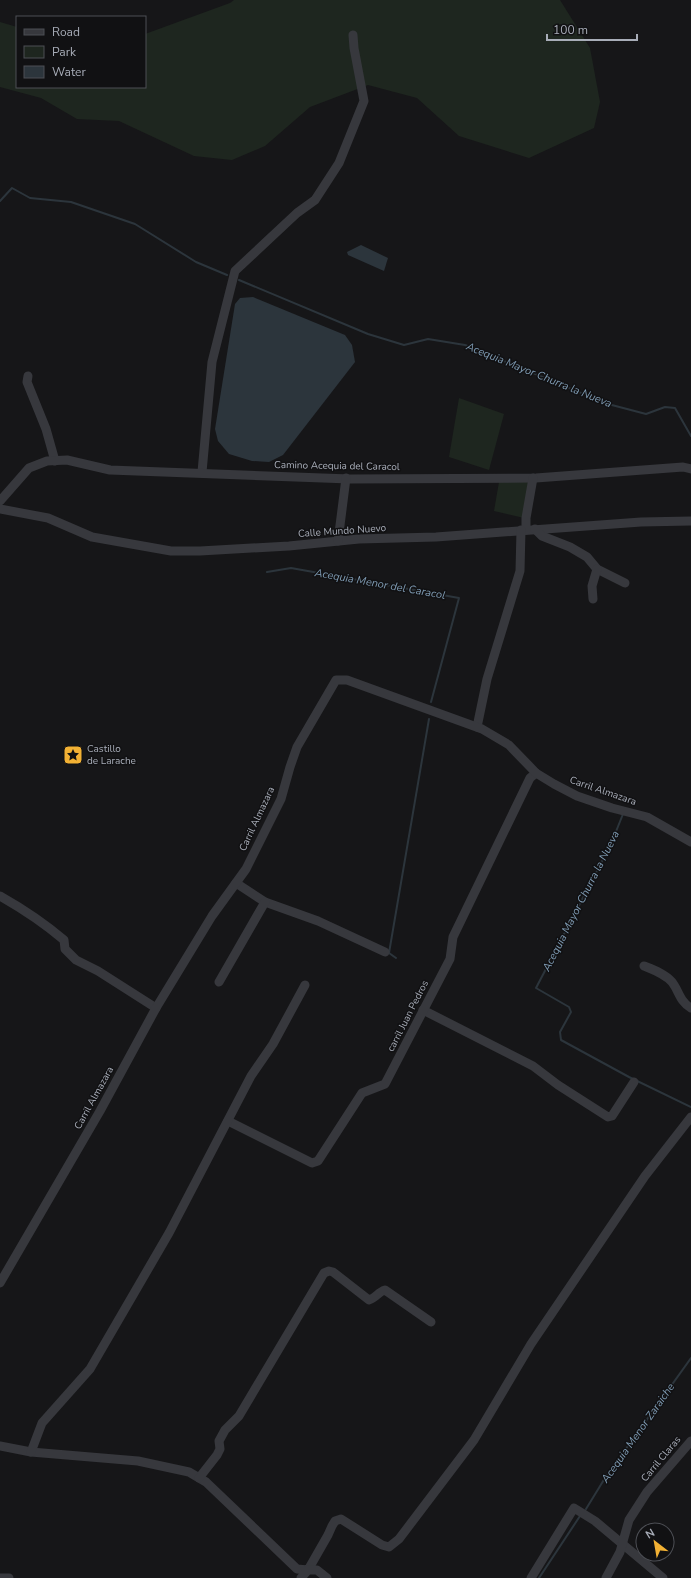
<svg xmlns="http://www.w3.org/2000/svg" width="691" height="1578" font-family="'Nunito Sans',sans-serif">
<style>
.green{fill:#1e261f}
.water{fill:#2c353c}
.lines{fill:none;stroke-linecap:round;stroke-linejoin:round}
.stream{stroke:#2c353c;stroke-width:2}
.minor{stroke:#37383d;stroke-width:9}
.labels{text-anchor:middle;dominant-baseline:central;stroke-width:3;stroke-linejoin:round;paint-order:stroke}
.street-label{font-size:10px;fill:#a8adb8;stroke:#111113}
.poi-label{font-size:10px;fill:#a8adb8;stroke:#111113;text-anchor:start}
.water-label{font-size:11px;font-style:italic;fill:#7f9bb3;stroke:#111113}
</style>
<rect width="100%" height="100%" fill="#161618"/>
<g class="green">
<polygon points="234,0 560,0 590,48 600,102 594,128 529,158 459,136 417,98 368,85 310,107 265,146 232,160 194,156 119,121 77,119 41,98 0,87 0,22 17,27 17,87 145,87 145,34 230,3"/>
<polygon points="459,398 504,414 489,470 449,457"/>
<polygon points="531,480 524,518 494,511 499,482"/>
</g>
<g class="water">
<polygon points="361,245 388,258 384,271 348,255 347,252"/>
<polygon points="253,297 345,335 352,345 355,362 283,455 269,462 252,461 229,454 218,441 215,429 235,304 240,298"/>
</g>
<g class="lines">
<g class="stream">
<polyline points="0,201 12,188 30,198 71,202 135,224 196,262 227,275"/>
<polyline points="239,280 368,334 404,345 428,339 465,345 608,404 646,414 665,407 675,408 691,436"/>
<polyline points="267,572 291,568 459,598 431,702"/>
<polyline points="623,814 611,844 536,988 569,1007 571,1012 560,1032 561,1040 629,1077 691,1107"/>
<polyline points="396,958 389,953 429,719"/>
<polyline points="586,1509 605,1478 691,1358"/>
<polyline points="539,1578 580,1516"/>
</g>
<g class="minor">
<polyline points="28,376 27,382 46,429 55,461"/>
<polyline points="202,472 212,362 235,271 297,213 315,200 339,163 364,101 354,48 353,35"/>
<polyline points="0,501 29,468 47,461 67,460 110,470 350,479 536,478 683,467 691,469"/>
<polyline points="0,509 48,518 92,537 171,551 200,551 289,546 359,539 436,537 641,522 691,521"/>
<polyline points="535,529 542,536 570,547 587,557 597,569 625,583"/>
<polyline points="526,530 526,518 533,478"/>
<polyline points="338,541 346,478"/>
<polyline points="593,599 592,586 597,569"/>
<polyline points="477,727 487,679 520,571 521,530"/>
<polyline points="236,883 265,902 318,921 385,952"/>
<path d="M0,896C23,909 44,923 64,940L65,949L76,960L98,971L156,1008"/>
<path d="M644,966C654,970 665,974 672,982C679,991 680,1002 691,1008"/>
<polyline points="219,982 265,902"/>
<polyline points="423,1010 533,1066 558,1085 608,1117 612,1116 634,1082"/>
<polyline points="228,1121 312,1163 318,1161 362,1093 385,1084 450,959 453,937 530,778 536,773"/>
<polyline points="0,1283 100,1111 156,1008 212,916 246,869 281,799 290,767 297,747 336,680 347,680 482,729 509,745 536,773 554,784 577,796 612,808 647,817 691,842"/>
<polyline points="0,1446 31,1452 138,1461 189,1472 206,1482 297,1569 308,1570 328,1535 332,1526 335,1521 341,1519 382,1545 389,1547 399,1539 474,1440 531,1344 645,1176 691,1117"/>
<polyline points="31,1452 42,1423 90,1369 169,1233 251,1076 273,1044 305,985"/>
<path d="M199,1478L217,1455L220,1449L219,1441L225,1430L239,1416L324,1273L329,1271L333,1272L369,1300C376,1298 378,1292 385,1290L431,1322"/>
<polyline points="0,1578 9,1578"/>
<polyline points="301,1578 308,1570 317,1570 327,1578"/>
<polyline points="531,1578 574,1508 595,1521 663,1578"/>
<polyline points="606,1578 620,1552 629,1520 647,1492 691,1441"/>
</g>
</g>
<defs>
<symbol id="sight-square" viewBox="-11 -11 22 22"><rect x="-9" y="-9" width="18" height="18" rx="4" fill="#f2b134" stroke="#111113"/><path d="M0-6L1.8-2.2L6-1.7L2.9 1.2L3.7 5.4L0 3.3L-3.7 5.4L-2.9 1.2L-6-1.7L-1.8-2.2Z" fill="#111"/></symbol>
</defs>
<g fill-rule="evenodd">
<use href="#sight-square" x="62" y="744" width="22" height="22"/>
</g>
<g class="labels">
<g class="street-label">
<text transform="translate(337 466) rotate(1)">Camino Acequia del Caracol</text>
<text transform="translate(342 531) rotate(-4)">Calle Mundo Nuevo</text>
<text transform="translate(603 791) rotate(19)">Carril Almazara</text>
<text transform="translate(257 819) rotate(-65)">Carril Almazara</text>
<text transform="translate(408 1016) rotate(-63)">carril Juan Pedros</text>
<text transform="translate(94 1098) rotate(-61)">Carril Almazara</text>
<text transform="translate(661 1459) rotate(-50)">Carril Claras</text>
</g>
<g class="poi-label">
<text x="87" y="749">Castillo<tspan x="87" dy="12">de Larache</tspan></text>
</g>
<g class="water-label">
<text transform="translate(539 375) rotate(22)">Acequia Mayor Churra la Nueva</text>
<text transform="translate(380 584) rotate(10)">Acequia Menor del Caracol</text>
<text transform="translate(581 901) rotate(-63)">Acequia Mayor Churra la Nueva</text>
<text transform="translate(638 1433) rotate(-55)">Acequia Menor Zaraiche</text>
</g>
</g>
<rect x="16" y="16" width="130" height="72" fill="#111113" stroke="#4d4f55"/>
<rect x="24" y="29" width="20" height="6" fill="#37383d" stroke="#4d4f55"/>
<text x="52" y="36" font-size="12" fill="#a8adb8">Road</text>
<rect x="24" y="46" width="20" height="12" fill="#1e261f" stroke="#4d4f55"/>
<text x="52" y="56" font-size="12" fill="#a8adb8">Park</text>
<rect x="24" y="66" width="20" height="12" fill="#2c353c" stroke="#4d4f55"/>
<text x="52" y="76" font-size="12" fill="#a8adb8">Water</text>
<g transform="translate(655 1542) rotate(329)"><circle r="19" fill="#111113" stroke="#4d4f55"/>
<path d="M0-3L7 15L0 10L-7 15Z" fill="#f2b134"/>
<text y="-6" font-size="11" font-weight="bold" text-anchor="middle" fill="#a8adb8">N</text>
</g>
<path d="M547 34v6h90v-6" fill="none" stroke="#a8adb8" stroke-width="2"/>
<text x="553" y="34" font-size="12" fill="#a8adb8" stroke="#111113" stroke-width="3" paint-order="stroke">100 m</text>
</svg>
